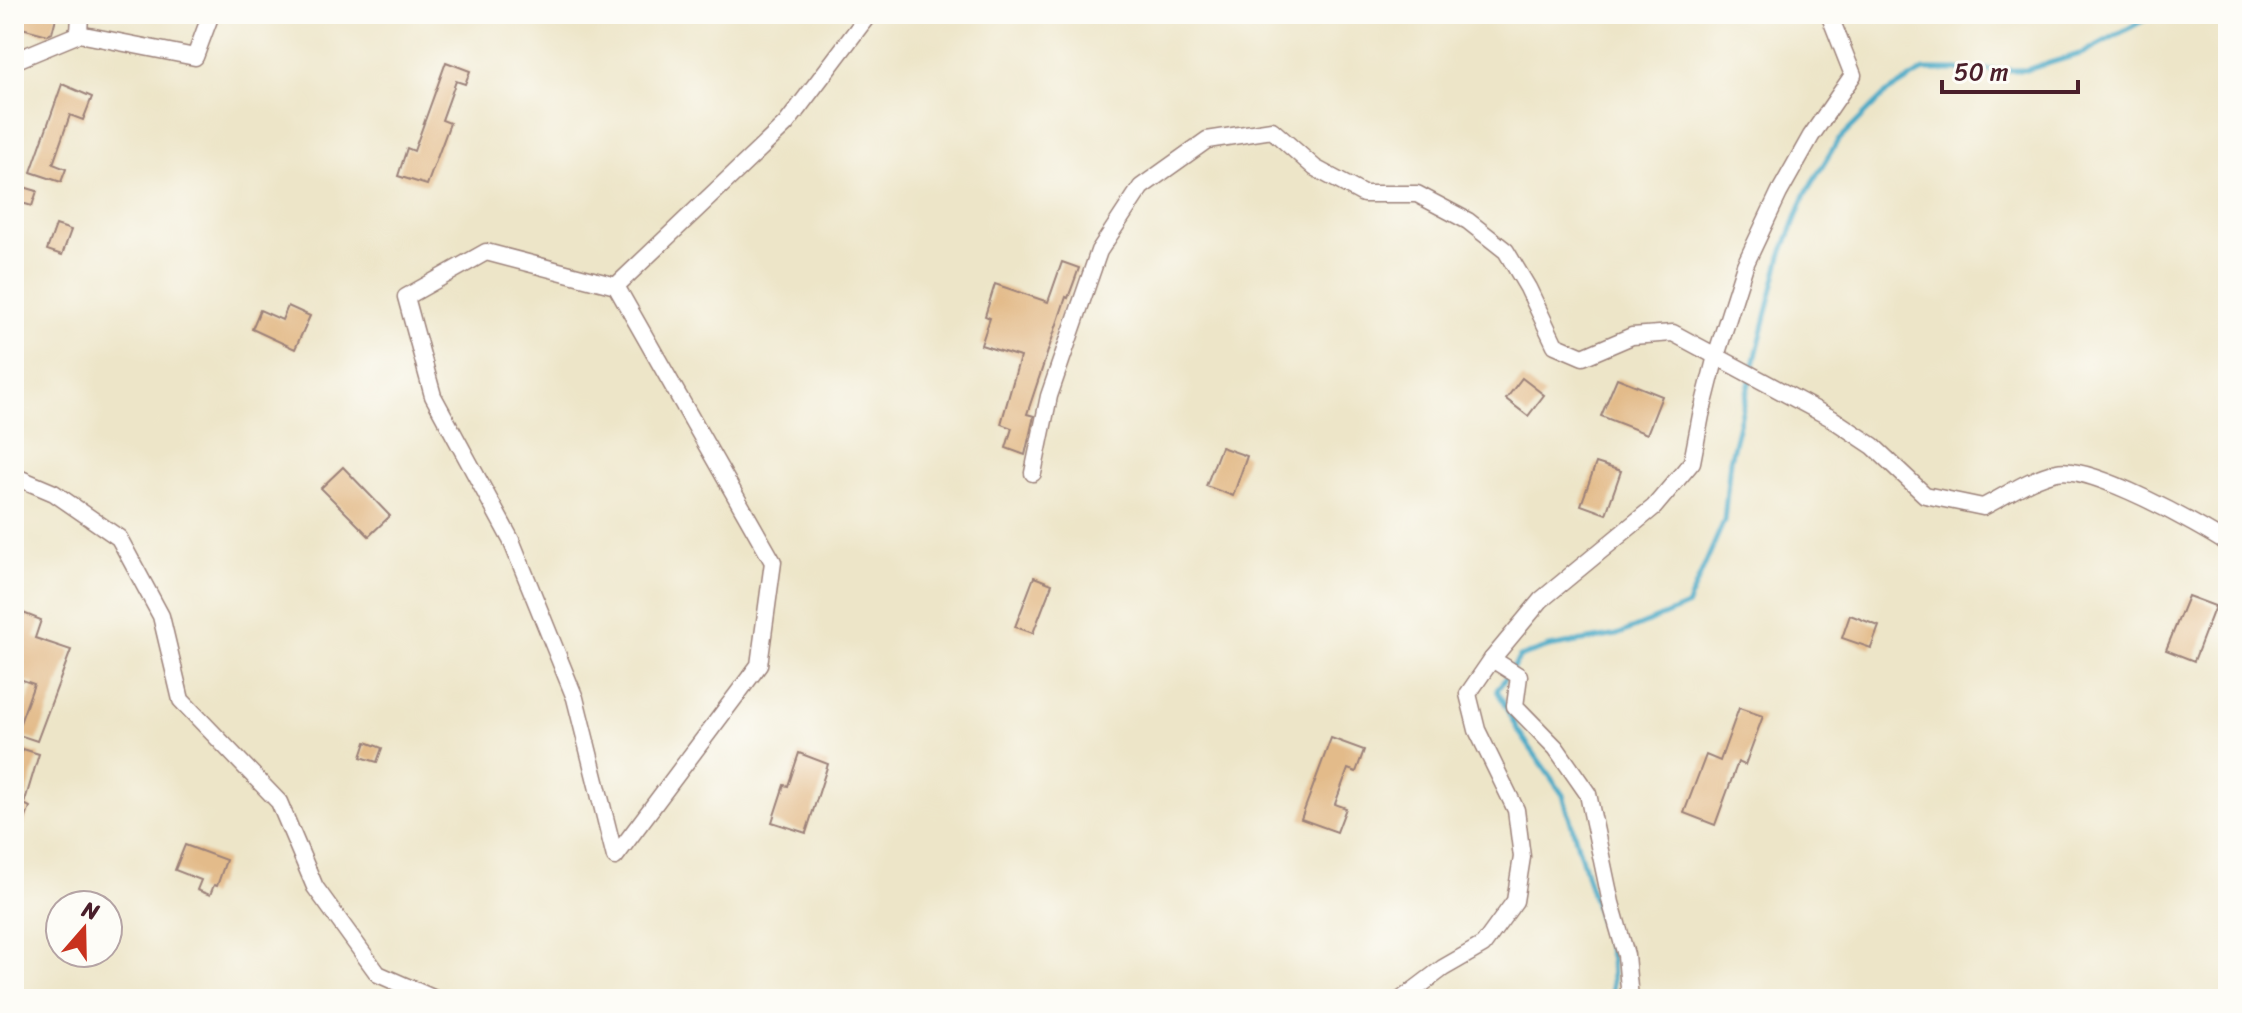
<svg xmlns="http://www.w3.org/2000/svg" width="2242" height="1013" font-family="Sriracha,sans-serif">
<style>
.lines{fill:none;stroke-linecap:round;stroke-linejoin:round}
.stream{stroke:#47a9c6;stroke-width:5}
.building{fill:#e3bb8a}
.street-casing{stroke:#9c827a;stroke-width:19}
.street{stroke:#fff;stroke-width:16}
</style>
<rect width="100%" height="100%" fill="#fdfcf7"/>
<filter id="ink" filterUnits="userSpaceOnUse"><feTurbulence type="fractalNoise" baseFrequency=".0125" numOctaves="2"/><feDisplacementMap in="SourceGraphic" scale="16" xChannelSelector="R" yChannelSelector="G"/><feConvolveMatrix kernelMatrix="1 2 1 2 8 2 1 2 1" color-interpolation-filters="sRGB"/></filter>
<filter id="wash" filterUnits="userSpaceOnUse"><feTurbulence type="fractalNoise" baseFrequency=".006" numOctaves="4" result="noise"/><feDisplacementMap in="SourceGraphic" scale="32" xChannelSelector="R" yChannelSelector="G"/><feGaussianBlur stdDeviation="1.8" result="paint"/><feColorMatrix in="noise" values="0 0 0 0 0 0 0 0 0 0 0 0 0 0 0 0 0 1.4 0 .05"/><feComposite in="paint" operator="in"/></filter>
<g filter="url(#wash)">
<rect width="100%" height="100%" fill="#ede5c8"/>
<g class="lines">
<polyline class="stream" points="1613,999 1611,959 1563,795 1517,729 1497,690 1520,657 1549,647 1617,635 1687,606 1724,521 1730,460 1781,256 1805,195 1837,142 1884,95 1924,70 2026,70 2083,53 2155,14"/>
</g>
<g id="blocks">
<g class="building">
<polygon points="14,14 57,14 52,33 48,35 14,26"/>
<polygon points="446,62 470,71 465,84 456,81 442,120 450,123 427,185 398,176 407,148 414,151"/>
<polygon points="62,84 92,97 83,120 70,115 53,164 66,169 61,182 31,172"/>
<polygon points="20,186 37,191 32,206 15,201"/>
<polygon points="56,225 71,230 62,255 47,250"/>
<polygon points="1062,262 1079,268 1068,298 1066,297 1027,414 1034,416 1025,455 1006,448 1012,428 1001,424 1020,357 981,345 990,318 985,316 995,284 1048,302"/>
<polygon points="288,306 310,316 295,349 252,329 260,310 282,320"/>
<polygon points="1522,378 1544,395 1528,416 1506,399"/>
<polygon points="1617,378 1662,396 1647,434 1601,416"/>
<polygon points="1221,447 1247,456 1233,496 1206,486"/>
<polygon points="1596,463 1621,471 1606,514 1581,505"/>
<polygon points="343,467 390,516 369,536 321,488"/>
<polygon points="1034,577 1052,584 1033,633 1015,627"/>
<polygon points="2188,596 2215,606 2194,661 2166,650"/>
<polygon points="18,611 41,620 35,638 71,650 37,741 16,734 34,684 14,677 14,623"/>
<polygon points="1850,615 1879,626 1871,648 1842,638"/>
<polygon points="1739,708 1763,716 1745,765 1738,762 1715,825 1684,813 1706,755 1720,761"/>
<polygon points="1331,738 1364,750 1356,772 1348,769 1335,804 1346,808 1337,832 1301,819"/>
<polygon points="366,742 382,748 377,762 361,757"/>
<polygon points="23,749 39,754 24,804 30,807 15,847 14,779"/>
<polygon points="799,753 828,764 806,833 772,822 784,785 788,786"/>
<polygon points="185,845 226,860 217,886 214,885 210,895 197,890 201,880 175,870"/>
</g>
</g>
</g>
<g filter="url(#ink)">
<use href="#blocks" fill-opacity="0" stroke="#9c827a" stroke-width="2"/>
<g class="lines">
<defs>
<g id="street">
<polyline points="79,34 195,57 211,14"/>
<polyline points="14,61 79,34 80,14"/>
<polygon points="486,252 616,286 773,562 759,665 615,857 575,698 511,540 433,396 406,297"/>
<polyline points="616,286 786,124 869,14"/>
<path d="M1033,473L1049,396L1099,251L1141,187L1207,140L1272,130L1315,168L1363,194H1417L1468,221L1506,251L1528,288L1555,345L1583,357L1632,336L1673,333L1831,418L1873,446L1925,495L1983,507C2007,495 2030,478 2057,472C2089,464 2198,524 2228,544"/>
<polyline points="14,476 54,493 119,538 161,616 181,700 279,802 315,887 378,974 435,999"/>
<polyline points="1492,659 1519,676 1515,706 1556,748 1588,794 1611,903 1626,955 1630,999"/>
<polyline points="1402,999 1443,968 1483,945 1515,901 1522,857 1516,810 1477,730 1468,694 1492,659 1541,600 1654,507 1692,462 1701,415 1716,356 1745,265 1779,193 1811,136 1853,75 1829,14"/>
</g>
</defs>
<use href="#street" class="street-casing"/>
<use href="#street" class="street"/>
</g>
</g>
<rect width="2242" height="1013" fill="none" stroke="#fdfcf7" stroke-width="48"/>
<g transform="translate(84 929) rotate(20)"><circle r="38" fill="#fdfcf7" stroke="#b5a4a5" stroke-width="2"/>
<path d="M0-6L14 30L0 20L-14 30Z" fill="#c8321e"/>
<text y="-12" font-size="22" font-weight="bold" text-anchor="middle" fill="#4a1f2b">N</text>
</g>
<path d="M1942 80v12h136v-12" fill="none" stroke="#4a1f2b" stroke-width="4"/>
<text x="1954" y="80" font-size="24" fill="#4a1f2b" stroke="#fdfcf7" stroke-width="6" paint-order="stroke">50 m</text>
</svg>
